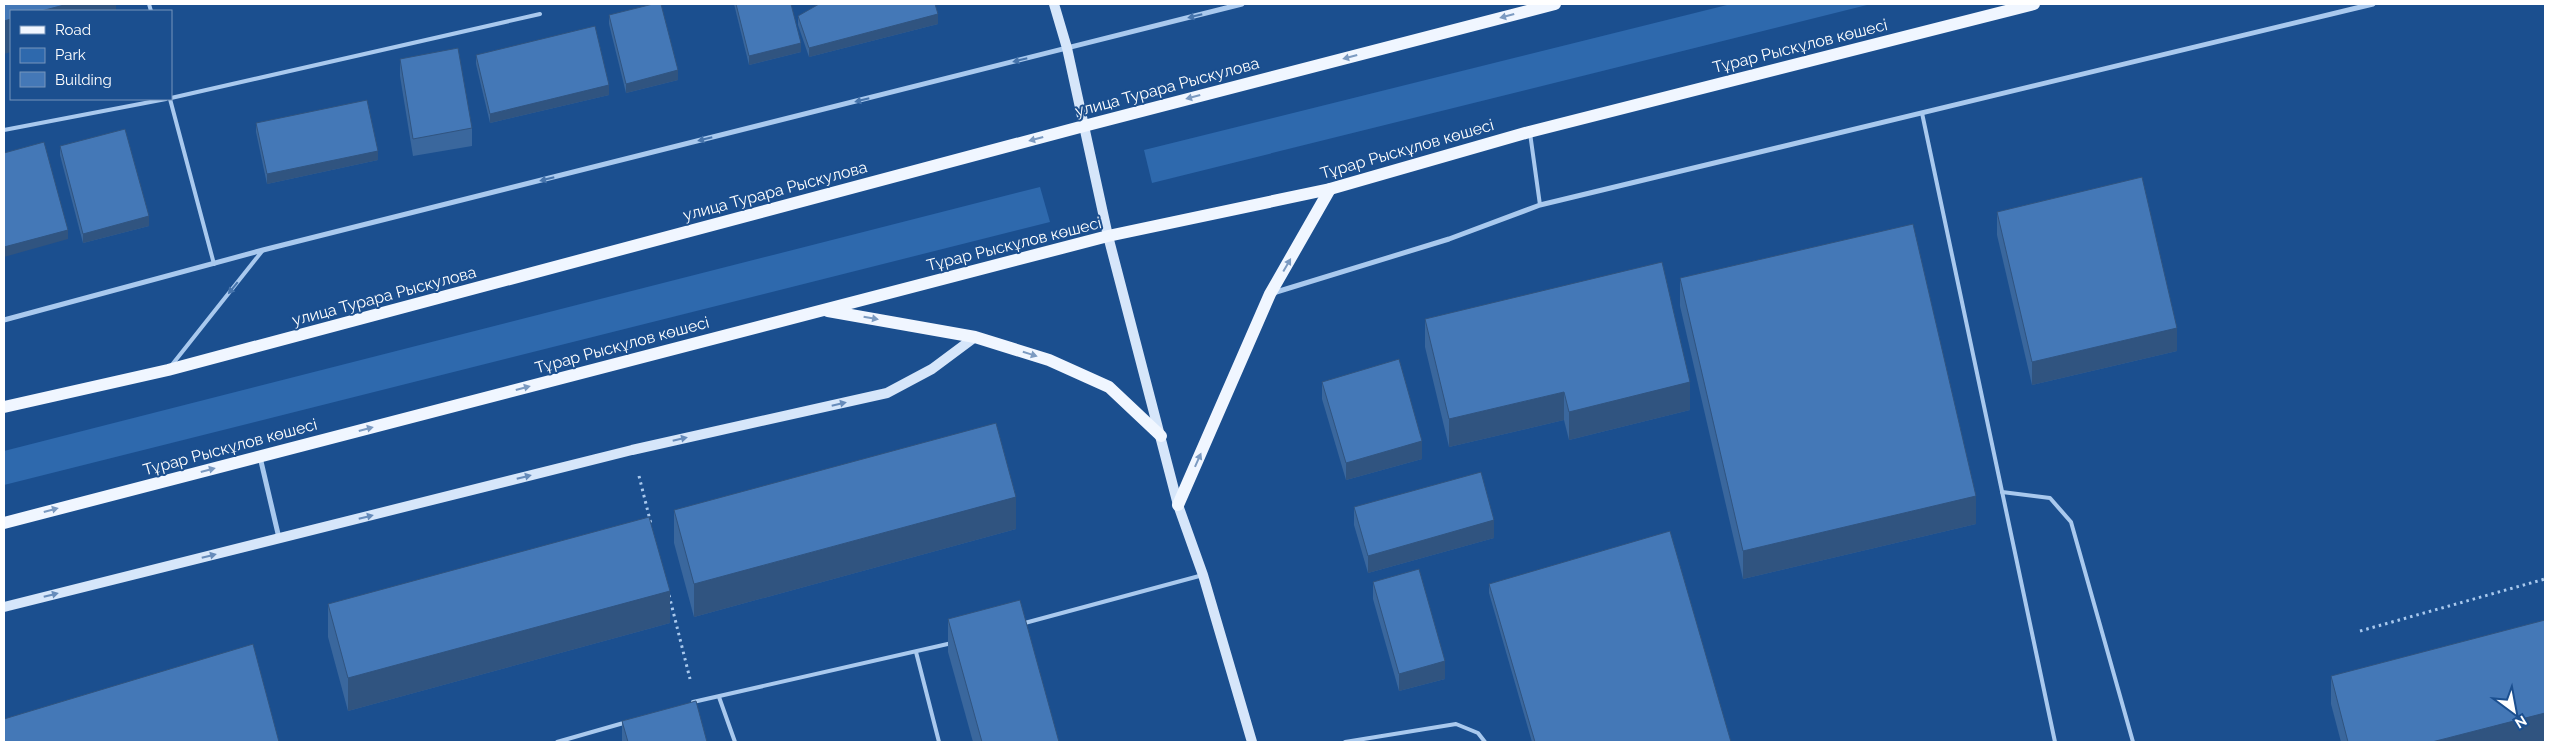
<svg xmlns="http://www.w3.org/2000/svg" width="2549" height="746" font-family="Raleway,sans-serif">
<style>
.green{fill:#2e69ad}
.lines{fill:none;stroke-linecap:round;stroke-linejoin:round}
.path{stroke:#a9c9ee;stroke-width:3;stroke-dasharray:2.5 4;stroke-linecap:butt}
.lane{stroke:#a9c9ee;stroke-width:4}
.street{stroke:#a9c9ee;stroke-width:5}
.secondary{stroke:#d6e6fa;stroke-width:10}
.primary{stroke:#f0f6ff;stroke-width:12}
.wall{fill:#3a679d}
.shaded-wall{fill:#305480}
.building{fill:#4478b7;stroke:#305480}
.oneway{fill:#4674ac}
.oneway2{fill:#7b9ac1}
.oneway3{fill:#668bba}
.labels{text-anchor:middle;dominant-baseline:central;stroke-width:4;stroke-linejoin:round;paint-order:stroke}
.street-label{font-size:16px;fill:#fff;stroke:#1b4f8f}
</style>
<rect width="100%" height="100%" fill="#1b4f8f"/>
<g class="green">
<polygon points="1731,4 1871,4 1152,183 1144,150"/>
<polygon points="1040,187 1050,222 4,485 4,451"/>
</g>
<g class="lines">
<g class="path">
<polyline points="639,476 651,524"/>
<polyline points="669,595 690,679"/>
<polyline points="2360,631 2545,579"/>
</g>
<g class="lane">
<polyline points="149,4 151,11"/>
<polyline points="171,98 540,14"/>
<polyline points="170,99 214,264"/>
<polyline points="1922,113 2055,742"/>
<polyline points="4,130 166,99"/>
<polyline points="1530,133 1540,205"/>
<polyline points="171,366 263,250"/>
<polyline points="2002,492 2050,498 2071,522 2133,742"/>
<polyline points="1021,624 1203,575"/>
<polyline points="916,652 939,742"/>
<polyline points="719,697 735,742"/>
<polyline points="693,702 952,643"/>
<polyline points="557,742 627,722"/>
<polyline points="1345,742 1456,724 1478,733 1485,742"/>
</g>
<g class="street">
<polyline points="1273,293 1449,239 1540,205 2373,4"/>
<polyline points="4,320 263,250 1242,4"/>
<polyline points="260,457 279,538"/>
</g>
<g class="secondary">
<polyline points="1054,4 1067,48 1108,236 1178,505 1203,575 1252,742"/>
<polyline points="4,607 632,450 887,393 932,369 975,337"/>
</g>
<g class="primary">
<polyline points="828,311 975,337 1049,360 1109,387 1161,436"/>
<polyline points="4,407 168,370 1084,126 1555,4"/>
<polyline points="1178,505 1270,294 1330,189"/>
<polyline points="4,523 1108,236 1330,189 1529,132 2034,4"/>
</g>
</g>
<g class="wall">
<polygon points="734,4 791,4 801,52 749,65"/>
<polygon points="609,15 678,80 626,93 609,24"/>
<polygon points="798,16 938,24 809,57 798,25"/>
<polygon points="476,55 609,95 490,123 476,64"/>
<polygon points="400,59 472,128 472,146 413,156 400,76"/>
<polygon points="256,123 378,160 267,184 256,132"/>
<polygon points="60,146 149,226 83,243 60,155"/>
<polygon points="1997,212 2177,351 2032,385 1997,235"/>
<polygon points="1680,278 1976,524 1743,579 1680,306"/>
<polygon points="1425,319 1690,410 1569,440 1564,420 1449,447 1425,347"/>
<polygon points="1322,382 1422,459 1346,480 1322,399"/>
<polygon points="1354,507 1494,538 1368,573 1354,525"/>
<polygon points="674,510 1016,529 694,617 674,543"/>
<polygon points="1373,582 1445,679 1399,691 1373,599"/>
<polygon points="1489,584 1731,742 1532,742 1489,593"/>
<polygon points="328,604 670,623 348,711 328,637"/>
<polygon points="948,619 1059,742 973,742 948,652"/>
<polygon points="2331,676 2545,741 2539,742 2341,742 2331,704"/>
<polygon points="622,721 707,742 622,742"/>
</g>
<g class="shaded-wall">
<polygon points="68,4 116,4 116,11 41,11"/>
<polygon points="938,14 938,24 809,57 809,48"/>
<polygon points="11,19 11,52 4,54 4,21"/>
<polygon points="801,43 801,52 749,65 749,56"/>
<polygon points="678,70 678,80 626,93 626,84"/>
<polygon points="609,85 609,95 490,123 490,114"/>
<polygon points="378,151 378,160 267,184 267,174"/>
<polygon points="149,216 149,226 83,243 83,234"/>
<polygon points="68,230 68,239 4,257 4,247"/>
<polygon points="2177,328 2177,351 2032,385 2032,362"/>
<polygon points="1690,382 1690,410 1569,440 1569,412"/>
<polygon points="1564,392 1564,420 1449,447 1449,419"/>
<polygon points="1422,441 1422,459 1346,480 1346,463"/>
<polygon points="1976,496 1976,524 1743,579 1743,551"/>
<polygon points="1016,497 1016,529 694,617 694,584"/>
<polygon points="1494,520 1494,538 1368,573 1368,556"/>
<polygon points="670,591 670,623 348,711 348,678"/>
<polygon points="1445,661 1445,679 1399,691 1399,674"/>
<polygon points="2545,713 2545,741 2539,742 2432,742"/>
</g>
<g class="building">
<polygon points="4,4 68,4 41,11 11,11 11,19 4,21"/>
<polygon points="653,4 661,4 678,70 626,84 609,15"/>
<polygon points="736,4 791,4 801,43 749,56"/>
<polygon points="819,4 935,4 938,14 809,48 798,16"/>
<polygon points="595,26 609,85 490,114 476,55"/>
<polygon points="458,48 472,128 413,139 400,59"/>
<polygon points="367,100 378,151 267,174 256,123"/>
<polygon points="125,129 149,216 83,234 60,146"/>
<polygon points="44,142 68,230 4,247 4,153"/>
<polygon points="2142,177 2177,328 2032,362 1997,212"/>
<polygon points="1913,224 1976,496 1743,551 1680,278"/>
<polygon points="1662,262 1690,382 1569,412 1564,392 1449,419 1425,319"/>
<polygon points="1399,359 1422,441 1346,463 1322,382"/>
<polygon points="996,423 1016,497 694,584 674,510"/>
<polygon points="1481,472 1494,520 1368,556 1354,507"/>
<polygon points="649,517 670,591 348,678 328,604"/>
<polygon points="1670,531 1731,742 1535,742 1489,584"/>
<polygon points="1419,569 1445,661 1399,674 1373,582"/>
<polygon points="1020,600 1059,742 982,742 948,619"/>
<polygon points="2545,620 2545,713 2432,742 2348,742 2331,676"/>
<polygon points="253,644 279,742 4,742 4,719"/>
<polygon points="696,701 707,742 628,742 622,721"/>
</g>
<defs><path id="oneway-solid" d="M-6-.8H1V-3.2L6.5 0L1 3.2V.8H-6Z" transform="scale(1.25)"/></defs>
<g class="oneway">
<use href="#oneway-solid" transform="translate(1195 16) rotate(166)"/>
<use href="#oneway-solid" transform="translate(1020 60) rotate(166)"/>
<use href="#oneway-solid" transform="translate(862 100) rotate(166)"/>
<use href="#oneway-solid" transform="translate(705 139) rotate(166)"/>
<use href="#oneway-solid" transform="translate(547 179) rotate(166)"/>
<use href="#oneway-solid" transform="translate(233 288) rotate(129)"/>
</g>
<g class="oneway2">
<use href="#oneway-solid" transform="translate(1507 16) rotate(165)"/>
<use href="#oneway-solid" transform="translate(1350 57) rotate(165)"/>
<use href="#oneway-solid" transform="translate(1193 97) rotate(165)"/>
<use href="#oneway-solid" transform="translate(1036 139) rotate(165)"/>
<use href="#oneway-solid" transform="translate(1287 265) rotate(-60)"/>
<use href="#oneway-solid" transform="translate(871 318) rotate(10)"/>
<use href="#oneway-solid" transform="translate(1030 354) rotate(17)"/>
<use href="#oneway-solid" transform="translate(523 388) rotate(-15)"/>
<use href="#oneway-solid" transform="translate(366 429) rotate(-15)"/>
<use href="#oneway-solid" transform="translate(1198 460) rotate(-66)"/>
<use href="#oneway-solid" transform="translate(208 470) rotate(-15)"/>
<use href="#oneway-solid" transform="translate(51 510) rotate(-15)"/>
</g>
<g class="oneway3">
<use href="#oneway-solid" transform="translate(839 404) rotate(-13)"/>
<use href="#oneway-solid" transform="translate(680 439) rotate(-13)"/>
<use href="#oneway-solid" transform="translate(524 477) rotate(-14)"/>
<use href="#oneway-solid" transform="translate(366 517) rotate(-14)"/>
<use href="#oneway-solid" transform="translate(209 556) rotate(-14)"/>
<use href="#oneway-solid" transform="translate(51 595) rotate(-14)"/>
</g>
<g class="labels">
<g class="street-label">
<text transform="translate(1800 46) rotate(-14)">Тұрар Рыскұлов көшесі</text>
<text transform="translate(1167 87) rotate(-15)">улица Турара Рыскулова</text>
<text transform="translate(1407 149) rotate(-16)">Тұрар Рыскұлов көшесі</text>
<text transform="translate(775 191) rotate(-15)">улица Турара Рыскулова</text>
<text transform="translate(1014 244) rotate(-14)">Тұрар Рыскұлов көшесі</text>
<text transform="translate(384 296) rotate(-15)">улица Турара Рыскулова</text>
<text transform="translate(622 345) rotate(-15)">Тұрар Рыскұлов көшесі</text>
<text transform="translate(230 447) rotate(-15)">Тұрар Рыскұлов көшесі</text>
</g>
</g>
<rect width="2549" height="746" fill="none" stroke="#ffffff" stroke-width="10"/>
<rect x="10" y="10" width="162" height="90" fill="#1b4f8f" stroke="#7695bc"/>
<rect x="20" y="26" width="25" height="8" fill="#f0f6ff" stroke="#7695bc"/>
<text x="55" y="35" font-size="15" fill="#ffffff">Road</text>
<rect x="20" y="48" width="25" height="15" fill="#2e69ad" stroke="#7695bc"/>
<text x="55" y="60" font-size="15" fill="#ffffff">Park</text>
<rect x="20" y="72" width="25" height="15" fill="#4478b7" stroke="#7695bc"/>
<text x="55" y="85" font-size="15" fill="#ffffff">Building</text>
<g transform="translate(2514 711) rotate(148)" stroke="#1b4f8f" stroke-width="4" paint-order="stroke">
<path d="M0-4L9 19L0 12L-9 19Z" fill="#ffffff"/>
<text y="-8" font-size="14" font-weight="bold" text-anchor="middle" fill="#ffffff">N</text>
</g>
</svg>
